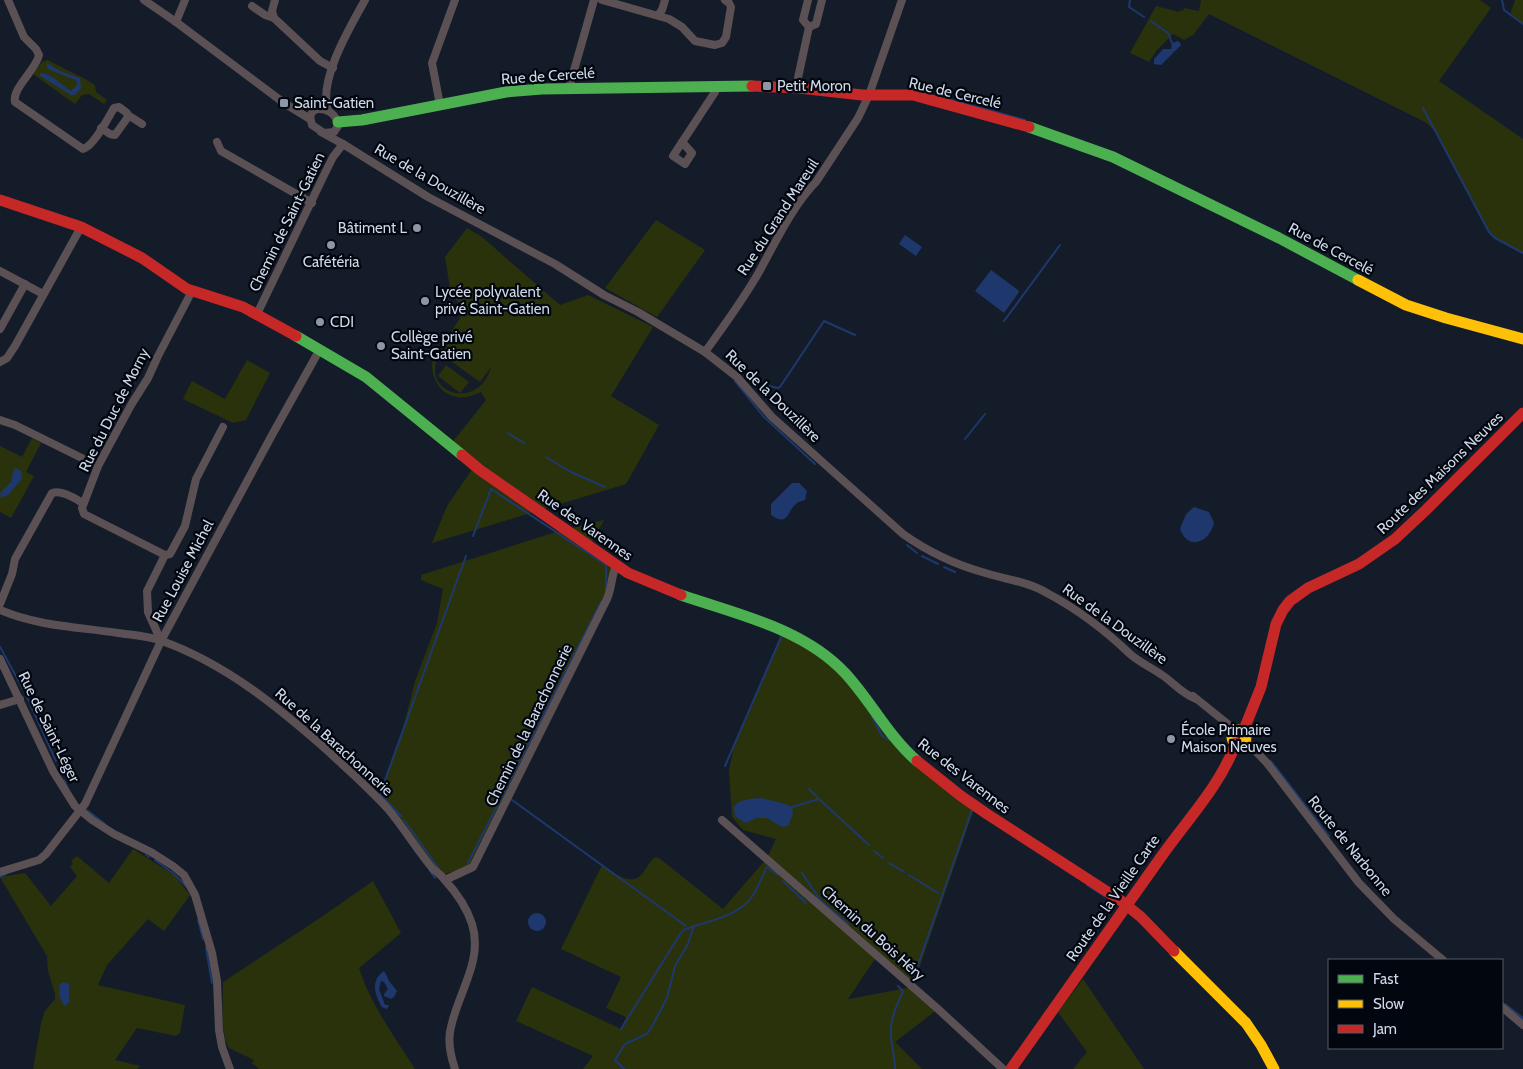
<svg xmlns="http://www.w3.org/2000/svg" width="1523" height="1069" font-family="Cabin,sans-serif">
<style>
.green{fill:#2a320c;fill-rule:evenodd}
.water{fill:#1e386d}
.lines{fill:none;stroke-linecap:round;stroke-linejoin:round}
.stream{stroke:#1e386d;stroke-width:2}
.street{stroke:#5b5154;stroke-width:8}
.fast{stroke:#4caf50;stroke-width:11}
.slow{stroke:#ffc107;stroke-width:11}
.jam{stroke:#c62828;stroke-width:11}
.poi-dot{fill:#8d96a5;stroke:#02060e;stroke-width:2}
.labels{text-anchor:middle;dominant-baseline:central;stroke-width:4.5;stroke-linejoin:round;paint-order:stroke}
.street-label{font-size:15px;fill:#ced8e8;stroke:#02060e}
.poi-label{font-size:15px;fill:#ced8e8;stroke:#02060e;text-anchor:start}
</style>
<rect width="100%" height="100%" fill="#141c29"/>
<g class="green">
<polygon points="1201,0 1480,0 1491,8 1439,81 1523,139 1523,253 1495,238 1489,232 1436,132 1425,122 1209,14 1193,35 1184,40 1173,34 1157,50 1149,62 1130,53 1156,6 1179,12 1180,10 1183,11 1184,8 1199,11"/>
<polygon points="1515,0 1523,0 1523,24 1510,15"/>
<path d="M48,60C65,70 79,74 95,85L96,92L107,100L104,104L89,94L82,95L75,104L33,74L42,62Z"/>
<polygon points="656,220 705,250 657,317 605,288"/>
<path d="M467,228L482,237L560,305L588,295L653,327L611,396L659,425L626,484L432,543L447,506L471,471L466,455L451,444L486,400L481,392C470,397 460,400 448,394C435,387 428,368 435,354C438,348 443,344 447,338C453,329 459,319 466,309L451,295L445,257ZM452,335L454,337L441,354L480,382L491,367C480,409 427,396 436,362C438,352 446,343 452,335Z"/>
<polygon points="247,360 270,373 246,420 233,423 183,399 192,381 225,399"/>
<polygon points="446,365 469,382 460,393 438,376"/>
<polygon points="32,438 41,443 26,472 34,476 11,518 0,512 0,446 22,457"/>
<polygon points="604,520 589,547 609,561 612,576 611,589 471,867 445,874 433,869 378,799 401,737 415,681 437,623 443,589 421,580 421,575 556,532"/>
<path d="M782,634L831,659L899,743L975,806L913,986L938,1009L895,1042L922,1069H583L593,1056L516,1021L532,987L621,1029L626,1017L606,1008L621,977L561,949L602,865C614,873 632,888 643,873C647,867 650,861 655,857L659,858L723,909L767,858L776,839L743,830L732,817L729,770L734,746ZM877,956L912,987L849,999H848Z"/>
<polygon points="133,849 174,875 190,895 164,931 148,919 107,965 98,985 185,1005 180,1033 176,1036 137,1028 115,1060 140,1066 137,1069 33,1069 41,1023 45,1011 55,999 55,994 48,971 47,956 0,877 25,873 51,906 77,876 70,867 73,864 71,861 77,856 109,883"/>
<path d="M373,881L401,933L359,968C371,1005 394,1036 415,1069H259L252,1063L254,1060L229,1048C220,1034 223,999 223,982L320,918Z"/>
<polygon points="1083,979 1144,1069 1073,1069 1087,1052 1058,1012"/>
</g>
<g class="water">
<polygon points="1178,41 1181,44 1181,45 1161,65 1154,64 1154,59 1163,49 1171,49 1172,43"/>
<path d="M47,63L60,71L80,78L81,88L75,95H71L40,76V73C52,73 61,85 71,91L77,85L76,80L50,70L47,67Z"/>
<polygon points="905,235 922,247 916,256 899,244"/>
<polygon points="991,270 1018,290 1019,292 1004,313 975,291"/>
<polygon points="16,468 21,471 22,479 8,495 1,498 0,493 11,482 14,469"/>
<path d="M792,483H799L807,491L805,500C802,501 800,501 797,503C787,510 789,528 771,515V504Z"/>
<path d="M1194,507L1209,512L1214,523C1209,543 1188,551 1180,529L1186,514Z"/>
<path d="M761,798L782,803L792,807L793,814L788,826L782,827L767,818H756L746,823L736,817C727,800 749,799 761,798Z"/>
<circle cx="537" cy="922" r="9"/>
<path d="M384,971L386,974L389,981L397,991L394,997L391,999L384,996V994L388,989L384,982L381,981L379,989L385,1005H389L387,1009L382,1007C375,995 370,980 384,971Z"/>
<path d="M64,982L69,984V1002L65,1006C60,1002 58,991 60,984Z"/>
</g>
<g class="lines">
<g class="stream">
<polyline points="1130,0 1129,7 1144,17"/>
<polyline points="1502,0 1504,10 1523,24"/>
<polyline points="1151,21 1168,33 1172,43"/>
<polyline points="948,99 1025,120"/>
<polyline points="1423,108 1489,232 1495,238 1523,253"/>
<polyline points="1004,321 1060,245"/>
<polyline points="735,381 764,417 815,464"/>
<polyline points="763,384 777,388 780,387 824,321 855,335"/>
<polyline points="508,433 524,443"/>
<polyline points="965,439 985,414"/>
<polyline points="546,457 571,472 605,487"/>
<polyline points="473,536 491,489 606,565 606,591"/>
<polyline points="907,545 917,553"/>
<polyline points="922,556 938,564"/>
<polyline points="944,567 955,572"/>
<polyline points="0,647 23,689"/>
<polyline points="27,697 56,761"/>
<polyline points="872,717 882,736 889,740"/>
<polyline points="1271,761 1329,836"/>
<polyline points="725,766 782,635"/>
<polyline points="59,768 61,773"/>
<polyline points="64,780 68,789"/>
<polyline points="809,789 818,798"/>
<polyline points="512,800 686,926"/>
<polyline points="792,807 819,799 869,845"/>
<polyline points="87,810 105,824"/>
<polyline points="401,816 380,794 466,556"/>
<polyline points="404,820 439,869"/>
<polyline points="874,851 883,858"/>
<polyline points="146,855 149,857"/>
<polyline points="155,860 174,874 187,887"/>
<polyline points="468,863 601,602"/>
<polyline points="889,863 904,872"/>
<polyline points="430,871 435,878"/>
<polyline points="802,873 820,900 848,924"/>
<polyline points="909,875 938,893"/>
<polyline points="0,877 6,874"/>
<polyline points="783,881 806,903"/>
<polyline points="1087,885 1104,896"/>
<polyline points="198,920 203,939"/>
<polyline points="206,948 212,983"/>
<polyline points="912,982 972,810"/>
<polyline points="1505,1004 1523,1018"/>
<path d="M621,1029L682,931C705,920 738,919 753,895C759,886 762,876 767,867L778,875"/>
<polyline points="624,1069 615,1060 625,1044 647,1034 654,1023 667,998 675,966 688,944 694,926"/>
<path d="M895,1069C895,1058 892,1048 891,1037C889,1021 897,1005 903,991L898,986"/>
</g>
<g class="street">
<path d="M8,0L24,37L36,49L39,55C36,70 12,88 15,102L83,149C94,146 108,118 114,108L119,107L127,113L128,117L115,135L110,134L101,128"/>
<polyline points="144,0 176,22 284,103 310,119"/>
<polyline points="275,0 272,11 274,18 320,61 333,68"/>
<polyline points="602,0 669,19 682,27 695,41 715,45 722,43 726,37 731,7 729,3 725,0"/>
<polyline points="808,0 803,20 809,27"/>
<polyline points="252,6 265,15 274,18"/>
<polyline points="658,15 662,10 665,0"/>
<polyline points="176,22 185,0"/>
<polyline points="809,27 816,24 822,0"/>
<polyline points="796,87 809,27"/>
<polyline points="569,88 594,0"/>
<polyline points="440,105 432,63 455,0"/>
<path d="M317,109C328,108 337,115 338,126L334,132L324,133L312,125L310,116L313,111Z"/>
<path d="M328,111C318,80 350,27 365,0"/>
<polyline points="128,115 142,124"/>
<path d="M321,132L343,144L428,197L555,264L604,295L638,312L705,352L737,377L772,417L903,534C927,551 954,564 982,572C1003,579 1027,581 1047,593C1077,609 1106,631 1130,654C1139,662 1152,668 1162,675C1174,683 1182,694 1196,699"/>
<polyline points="217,142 221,151 312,203"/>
<polyline points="682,142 692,153 685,164 673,156 715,92 717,86"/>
<polyline points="0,271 43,294"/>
<polyline points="257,314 325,173 333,157 343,144"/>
<polyline points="0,329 25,284"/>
<path d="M705,352C724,326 743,300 759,272C775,243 793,205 816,182L858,118L869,95L902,0"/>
<polyline points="0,362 7,358 15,346 81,227"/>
<polyline points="0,420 15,425 98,466"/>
<polyline points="165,555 170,554 185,526 196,479 223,427"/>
<path d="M0,604L12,574L15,559L52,493C62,490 74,498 83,503"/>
<path d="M0,610C37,626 78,627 118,633C132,635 149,636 162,641C226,664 278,707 328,751C348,770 369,788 388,809C404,828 417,850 433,869C437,872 441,875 444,879C455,891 467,908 472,924C484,962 456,995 450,1032C448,1044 451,1057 455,1069"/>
<polyline points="161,641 148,612 147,591 165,555 84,514 82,508 98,466 131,405 148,378 158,356 192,291"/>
<polyline points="0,659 53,771 75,806 92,820 114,834 151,852 173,866 184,875 195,895 212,953 217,981 219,1030 222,1047 230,1069"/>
<polyline points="1193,696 1229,725 1235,732"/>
<polyline points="0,705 20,699"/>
<polyline points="1245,740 1267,763 1359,883 1394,919 1443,960"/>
<polyline points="722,820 938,1009 1003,1069"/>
<polyline points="0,872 39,860 46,854 85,804 161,641 272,435 320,349"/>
<path d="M445,880L473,867L607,599C612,588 611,577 616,566"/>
<polyline points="1502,1007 1523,1025"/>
</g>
<g class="fast">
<polyline points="338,122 362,120 506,92 542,89 752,86"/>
<polyline points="1029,127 1113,157 1279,238 1358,280"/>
<polyline points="296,336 366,377 462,455"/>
<path d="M681,595C736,614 803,628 845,673C871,701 888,736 917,761"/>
</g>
<g class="slow">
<polyline points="1358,280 1406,305 1446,318 1523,339"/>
<circle cx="1239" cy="737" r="7"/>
<polyline points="1174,951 1246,1023 1261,1045 1274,1069"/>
</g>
<g class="jam">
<polyline points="752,86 799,88 862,95 913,95 1029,127"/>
<polyline points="0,200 81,227 142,258 187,289 243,307 296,336"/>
<polyline points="462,455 480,470 628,573 681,595"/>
<polyline points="1243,732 1261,687 1276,624 1283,610 1290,601 1308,588 1359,564 1395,539 1427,509 1523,413"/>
<polyline points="917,761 961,796 987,814 1120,900 1141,917 1174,951"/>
<path d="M1011,1069C1061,998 1111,928 1161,857C1187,820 1220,786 1236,743"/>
</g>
</g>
<g class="poi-dot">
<rect x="762" y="81" width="10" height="10" rx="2.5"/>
<rect x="279" y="98" width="10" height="10" rx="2.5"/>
<circle cx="417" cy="228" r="5"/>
<circle cx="331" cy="245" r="5"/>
<circle cx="425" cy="301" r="5"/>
<circle cx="320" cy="322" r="5"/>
<circle cx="381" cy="346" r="5"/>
<circle cx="1171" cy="739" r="5"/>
</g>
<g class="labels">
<g class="street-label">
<text transform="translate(548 76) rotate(-4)">Rue de Cercelé</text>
<text transform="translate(955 93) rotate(13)">Rue de Cercelé</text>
<text transform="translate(430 179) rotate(30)">Rue de la Douzillère</text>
<text transform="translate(778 217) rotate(-57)">Rue du Grand Mareuil</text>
<text transform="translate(287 222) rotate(-64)">Chemin de Saint-Gatien</text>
<text transform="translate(1331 249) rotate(28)">Rue de Cercelé</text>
<text transform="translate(773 396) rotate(44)">Rue de la Douzillère</text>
<text transform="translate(114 410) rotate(-63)">Rue du Duc de Morny</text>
<text transform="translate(1440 473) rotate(-44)">Route des Maisons Neuves</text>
<text transform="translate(585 525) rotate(35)">Rue des Varennes</text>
<text transform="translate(183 571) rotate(-62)">Rue Louise Michel</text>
<text transform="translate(1115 624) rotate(36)">Rue de la Douzillère</text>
<text transform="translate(529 725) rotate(-64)">Chemin de la Barachonnerie</text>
<text transform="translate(49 727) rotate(64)">Rue de Saint-Léger</text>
<text transform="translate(334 742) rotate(42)">Rue de la Barachonnerie</text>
<text transform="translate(964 776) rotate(38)">Rue des Varennes</text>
<text transform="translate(1350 846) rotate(51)">Route de Narbonne</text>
<text transform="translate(1113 898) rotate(-55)">Route de la Vieille Carte</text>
<text transform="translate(873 933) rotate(42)">Chemin du Bois Héry</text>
</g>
<g class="poi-label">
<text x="777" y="86">Petit Moron</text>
<text x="294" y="103">Saint-Gatien</text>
<text x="407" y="228" text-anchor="end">Bâtiment L</text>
<text x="331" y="262" text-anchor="middle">Cafétéria</text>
<text x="435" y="292">Lycée polyvalent<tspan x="435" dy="17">privé Saint-Gatien</tspan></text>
<text x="330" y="322">CDI</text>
<text x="391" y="337">Collège privé<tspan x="391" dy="17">Saint-Gatien</tspan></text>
<text x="1181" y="730">École Primaire<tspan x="1181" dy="17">Maison Neuves</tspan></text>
</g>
</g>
<rect x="1328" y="959" width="175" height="90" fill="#02060e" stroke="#545a65"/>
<rect x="1338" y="975" width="25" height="8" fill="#4caf50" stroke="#545a65"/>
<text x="1373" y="984" font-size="15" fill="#ced8e8">Fast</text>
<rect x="1338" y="1000" width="25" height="8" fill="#ffc107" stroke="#545a65"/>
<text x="1373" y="1009" font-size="15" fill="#ced8e8">Slow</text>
<rect x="1338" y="1025" width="25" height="8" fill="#c62828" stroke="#545a65"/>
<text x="1373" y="1034" font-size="15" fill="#ced8e8">Jam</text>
</svg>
